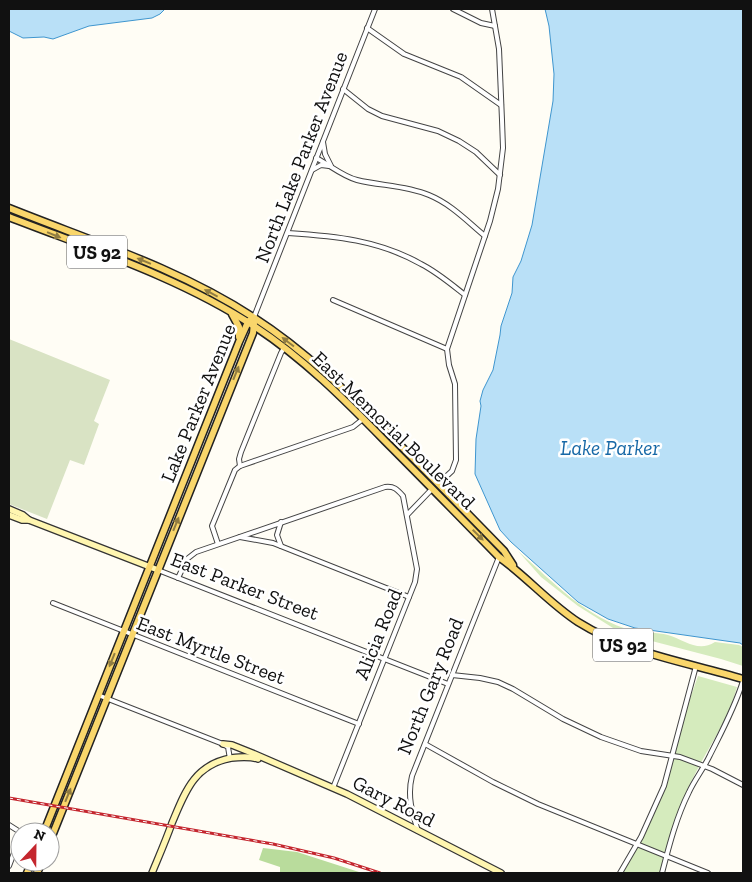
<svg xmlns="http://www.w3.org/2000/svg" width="752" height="882" font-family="'Zilla Slab',serif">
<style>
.green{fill:#d5ebbd}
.forest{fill:#b9dc9c}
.cemetery{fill:#d9e3c4}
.water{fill:#b9e0f7;stroke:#3f96cf}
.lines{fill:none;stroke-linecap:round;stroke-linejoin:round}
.street-casing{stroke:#444;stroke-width:6}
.secondary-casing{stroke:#333;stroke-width:8}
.primary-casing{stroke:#222;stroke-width:9}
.street{stroke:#fff;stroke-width:4}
.secondary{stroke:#fff6b0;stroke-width:5.5}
.primary{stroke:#f9d66b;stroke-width:6}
.rail-casing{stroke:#c4262e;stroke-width:3}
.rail{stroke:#fff;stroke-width:1;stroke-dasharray:4;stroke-linecap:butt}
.oneway{fill:#917d42}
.labels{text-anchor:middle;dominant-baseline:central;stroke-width:5;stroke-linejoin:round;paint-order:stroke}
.shield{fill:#fff;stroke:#585858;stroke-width:1}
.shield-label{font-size:19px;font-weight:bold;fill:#111}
.street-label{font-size:20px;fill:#111;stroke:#fff}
.water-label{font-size:21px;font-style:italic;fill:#1768a6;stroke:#fff}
</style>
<rect width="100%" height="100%" fill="#fffdf5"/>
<g class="green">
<path d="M518,551C553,582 587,619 634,631C645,633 657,632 668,635C685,640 698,653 715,642L739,645L743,647V666L721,659L621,633L578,606L541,577Z"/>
<path d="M698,676L737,687C728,721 708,747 693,778C678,807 667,841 660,873H623L643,837L657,807L669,774L681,724Z"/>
</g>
<polygon class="forest" points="263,848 297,852 359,872 358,873 280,873 280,867 259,860"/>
<polygon class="cemetery" points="9,339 110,380 94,421 99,424 84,465 70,460 47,519 9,504"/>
<g class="water">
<polygon points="9,9 165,9 160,14 152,18 89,26 53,39 44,37 23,38 9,31"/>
<polygon points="545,9 743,9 743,645 740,643 635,628 608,619 578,602 511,542 500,530 475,474 476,439 481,406 480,401 483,390 493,370 500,335 501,326 512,293 513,277 521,261 532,225 553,101 554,74 549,26"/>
</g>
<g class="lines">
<defs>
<g id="street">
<polyline points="453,9 481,23 495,26"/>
<polyline points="367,28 404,54 461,77 501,105"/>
<polyline points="343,89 368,109 382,116 438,131 459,141 476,152 500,175"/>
<polyline points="323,142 325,154 331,166"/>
<path d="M316,158C330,165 342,176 357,180C381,186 405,185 429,195C451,204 467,221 485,236"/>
<polyline points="312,170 321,165 329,166"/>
<path d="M288,233C335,236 379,240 421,264C437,272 451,284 465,295"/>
<polyline points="333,300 447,349"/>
<polyline points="254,317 375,9"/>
<polyline points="240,466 239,459 241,452 281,353 284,348"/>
<polyline points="438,484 452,471 456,460 455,384 449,365 447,349 490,221 498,189 503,148 502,120 499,49 492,9"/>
<polyline points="407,515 432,489"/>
<polyline points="240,537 273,543 409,597"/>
<polyline points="218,544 212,526 235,470 240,466 353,427 363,419"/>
<polyline points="281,546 277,535 281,522"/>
<polyline points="158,570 448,684"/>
<path d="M178,578L187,559L196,552L385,487C394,486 397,489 403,496L417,569L415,582L333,788"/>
<polyline points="53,603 359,724"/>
<polyline points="452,675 480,678 498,682 513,689 563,719 601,737 641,751 680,757 712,769 743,785"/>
<polyline points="98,695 223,744 228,747 230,759"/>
<polyline points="425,744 493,782 538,804 708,873"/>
<polyline points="9,825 20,832"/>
<path d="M418,831C412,812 407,796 412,776L499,557"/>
<polyline points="9,866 20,837"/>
<polyline points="620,873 641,837 664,786 696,666"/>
<path d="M662,873C669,846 676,818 689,792C695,779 704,768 710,755C722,731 735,707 743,681"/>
</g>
<g id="secondary">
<polyline points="9,509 23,515 29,520"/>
<polyline points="9,515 22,520 29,520 158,570"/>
<polyline points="223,744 232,745 252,753 347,794 501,873"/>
<path d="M152,873C159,856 166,840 172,823C185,792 194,765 231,758C240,757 249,756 258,759"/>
</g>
<g id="primary">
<path d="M9,208C91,241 178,268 253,317C306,351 349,394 393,438C430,475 467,513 504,551L513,565"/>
<path d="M9,217C91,249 179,277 254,326C303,358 344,399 385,441C423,479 461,518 499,557C527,577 549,603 578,622C629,654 687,662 743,679"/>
<polyline points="232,314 239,327 239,337"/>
<polyline points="44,832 239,342 248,322 251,319"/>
<polyline points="50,841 253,333 254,323"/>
<polyline points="27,873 32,862"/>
<polyline points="37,873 42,862"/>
</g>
</defs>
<use href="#street" class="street-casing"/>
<use href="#secondary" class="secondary-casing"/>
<use href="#primary" class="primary-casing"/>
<use href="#street" class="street"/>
<use href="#secondary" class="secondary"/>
<use href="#primary" class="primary"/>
<defs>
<polyline id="rail" points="9,798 273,844 334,858 380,873"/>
</defs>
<use href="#rail" class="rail-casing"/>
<use href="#rail" class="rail"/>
</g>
<defs><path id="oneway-solid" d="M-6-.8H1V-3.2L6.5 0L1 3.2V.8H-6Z" transform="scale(1.25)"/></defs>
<g class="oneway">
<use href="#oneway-solid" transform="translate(54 235) rotate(22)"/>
<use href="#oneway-solid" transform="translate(144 261) rotate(-158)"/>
<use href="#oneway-solid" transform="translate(211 293) rotate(-152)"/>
<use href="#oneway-solid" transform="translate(288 342) rotate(-143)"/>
<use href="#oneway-solid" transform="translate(236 373) rotate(-68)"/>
<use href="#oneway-solid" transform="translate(176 524) rotate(-68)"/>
<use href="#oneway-solid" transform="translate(478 535) rotate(45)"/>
<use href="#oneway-solid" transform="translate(112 660) rotate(112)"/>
<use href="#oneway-solid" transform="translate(68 795) rotate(-68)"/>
</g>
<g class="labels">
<g class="shield">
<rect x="67" y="235.5" width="60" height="33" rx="4"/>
<rect x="593" y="628.5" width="60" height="33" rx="4"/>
</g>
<g class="shield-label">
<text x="97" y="252">US 92</text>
<text x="623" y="645">US 92</text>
</g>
<g class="street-label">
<text transform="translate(301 157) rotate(-69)">North Lake Parker Avenue</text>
<text transform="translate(198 403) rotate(-68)">Lake Parker Avenue</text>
<text transform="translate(394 430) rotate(44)">East Memorial Boulevard</text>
<text transform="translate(245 586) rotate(21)">East Parker Street</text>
<text transform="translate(378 634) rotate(-68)">Alicia Road</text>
<text transform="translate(211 650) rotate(21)">East Myrtle Street</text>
<text transform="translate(430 686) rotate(-68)">North Gary Road</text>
<text transform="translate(394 801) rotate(27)">Gary Road</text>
</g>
<g class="water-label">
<text x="610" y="447">Lake Parker</text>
</g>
</g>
<rect width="752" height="882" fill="none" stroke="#111111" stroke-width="20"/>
<g transform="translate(35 847) rotate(22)"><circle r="24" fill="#ffffff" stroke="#a0a0a0"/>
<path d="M0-4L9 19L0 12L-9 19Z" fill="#c4262e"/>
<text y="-8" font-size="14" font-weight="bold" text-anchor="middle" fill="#111111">N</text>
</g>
</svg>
